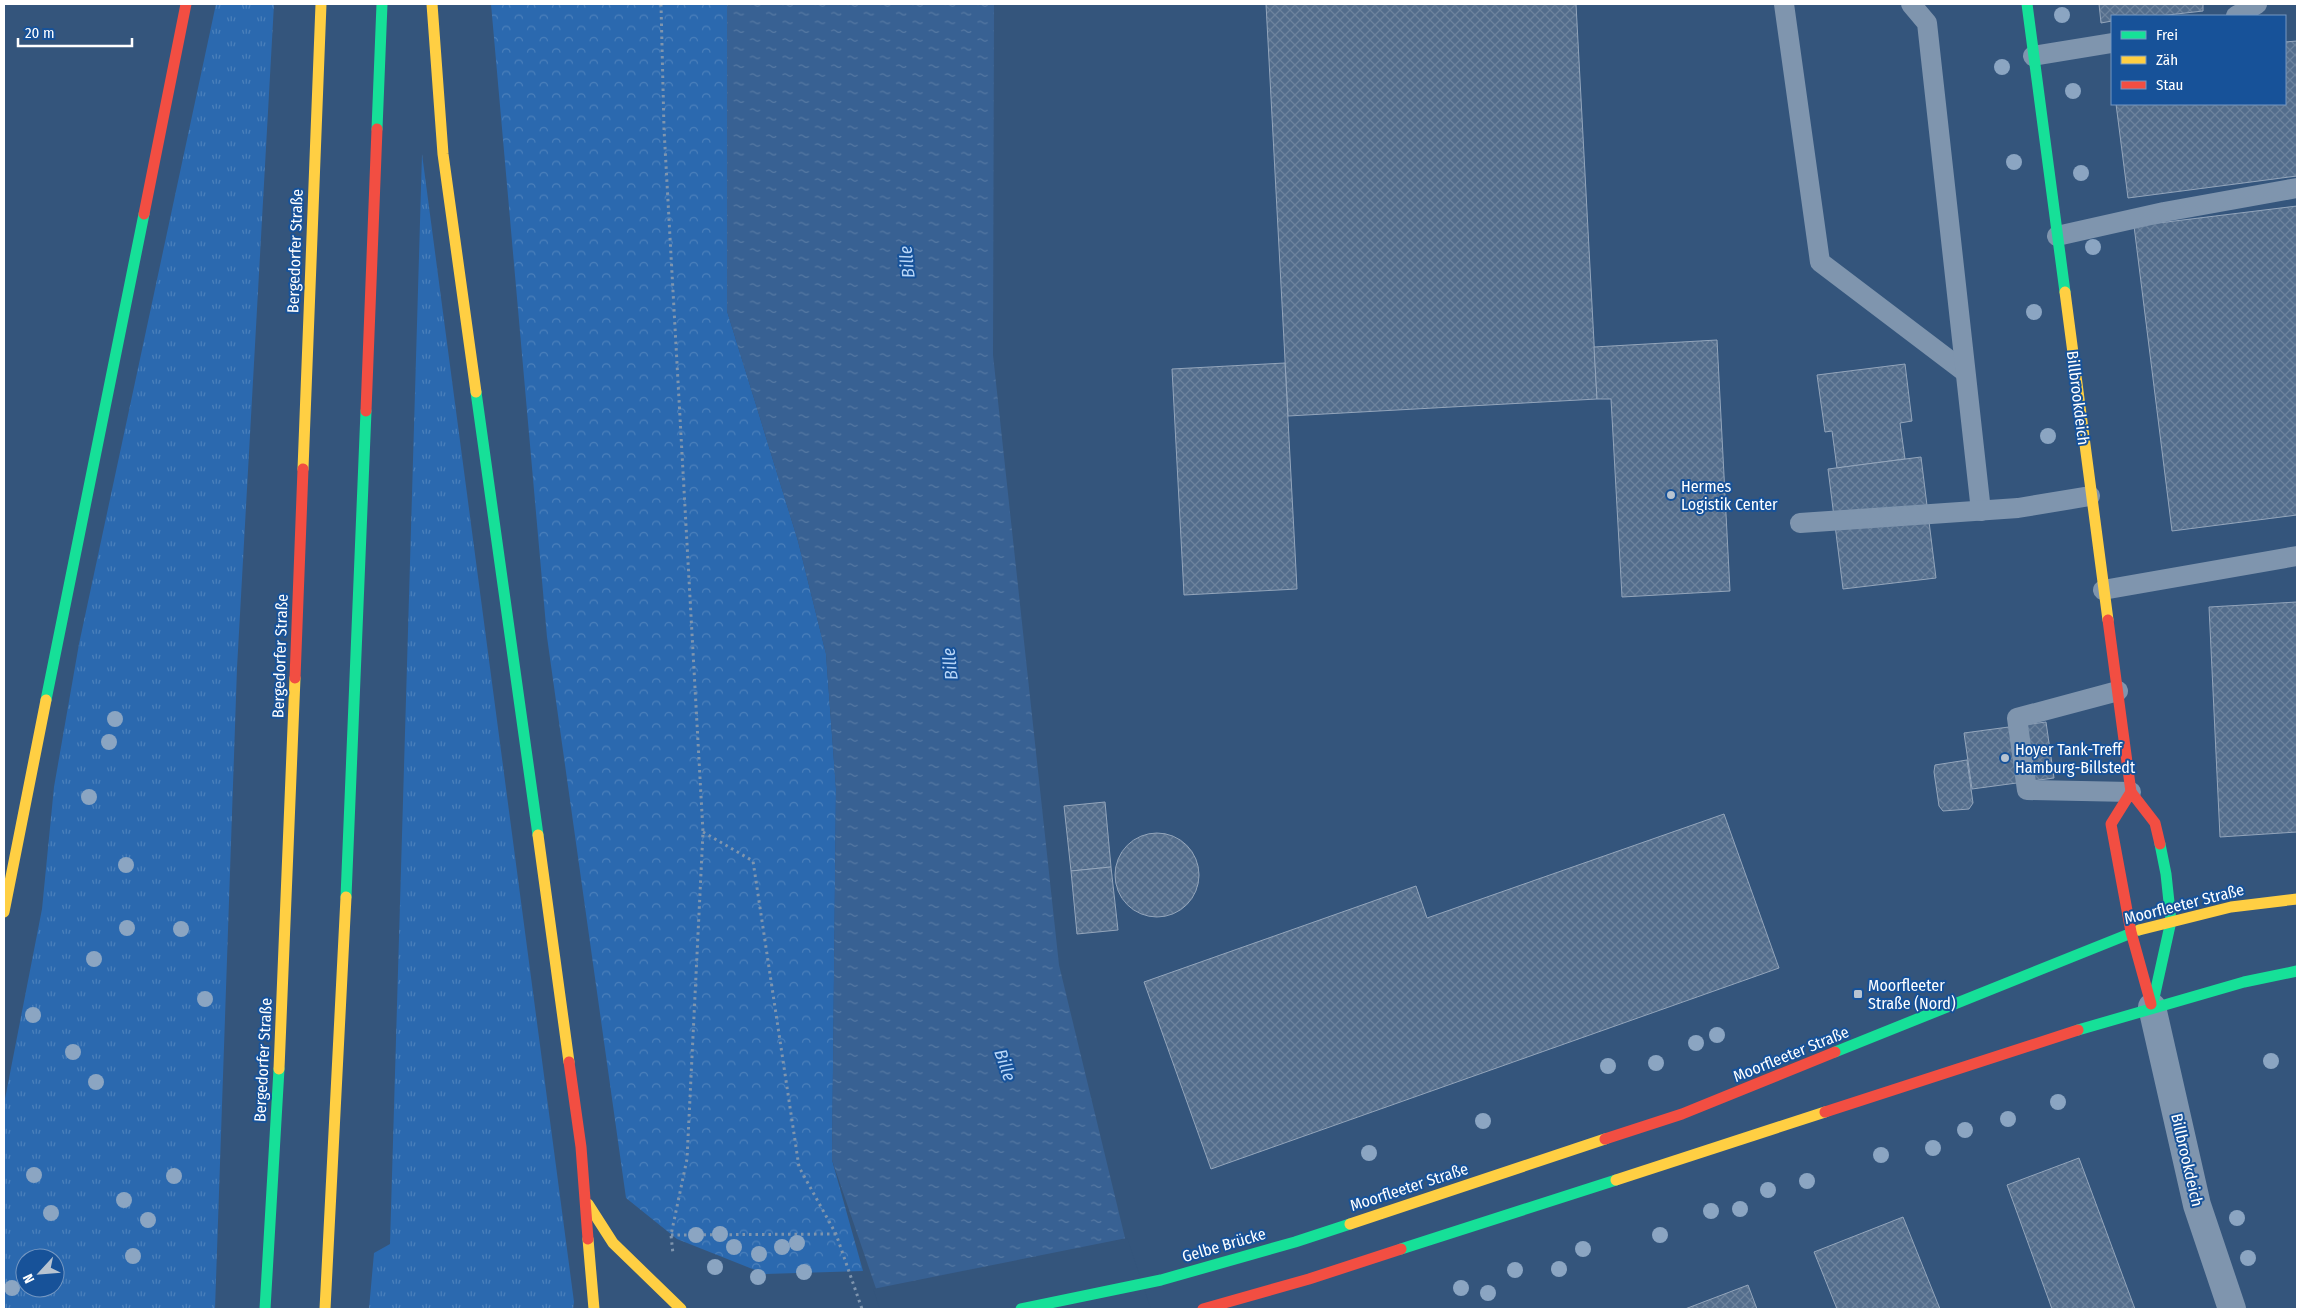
<svg xmlns="http://www.w3.org/2000/svg" width="2301" height="1313" font-family="'Fira Sans Condensed',sans-serif">
<style>
.grass{fill:url(#grass-tufts);fill-rule:evenodd}
.park{fill:url(#park-crowns)}
.water{fill:url(#water-ripples)}
.pier{fill:#34557c}
.building{fill:url(#building-cross-hatch);stroke:#93a5bb}
.lines{fill:none;stroke-linecap:round;stroke-linejoin:round}
.path{stroke:#7f95ae;stroke-width:3;stroke-dasharray:2.5 4;stroke-linecap:butt}
.lane{stroke:#7f95ae;stroke-width:20}
.street{stroke:#7f95ae;stroke-width:28}
.fast{stroke:#16e098;stroke-width:11}
.slow{stroke:#ffcf43;stroke-width:11}
.jam{stroke:#f24e42;stroke-width:11}
.tree{fill:#8ba5c2}
.poi-dot{fill:#b8c4d1;stroke:#175299;stroke-width:2}
.labels{text-anchor:middle;dominant-baseline:central;stroke-width:4;stroke-linejoin:round;paint-order:stroke}
.street-label{font-size:16px;fill:#fff;stroke:#175299}
.poi-label{font-size:16px;fill:#fff;stroke:#175299;text-anchor:start}
.water-label{font-size:18px;font-style:italic;fill:#b8d6f8;stroke:#175299}
</style>
<defs>
<pattern id="grass-tufts" width="24" height="20" patternUnits="userSpaceOnUse" patternTransform="scale(1.25)"><rect width="24" height="20" fill="#2b69af"/><path d="M3 7l-1-3M5 7V3M7 7l1-3M15 17l-1-3M17 17v-4M19 17l1-3" fill="none" stroke="#4b80bb"/></pattern>
<pattern id="park-crowns" width="20" height="18" patternUnits="userSpaceOnUse" patternTransform="scale(1.25)"><rect width="20" height="18" fill="#2b69af"/><path d="M2 6a3 3 0 1 1 6 0M12 15a3 3 0 1 1 6 0" fill="none" stroke="#4b80bb"/></pattern>
<pattern id="water-ripples" width="26" height="14" patternUnits="userSpaceOnUse" patternTransform="scale(1.25)"><rect width="26" height="14" fill="#386193"/><path d="M2 4q2-2 4 0t4 0M15 11q2-2 4 0t4 0" fill="none" stroke="#5679a3"/></pattern>
<pattern id="building-cross-hatch" width="8" height="8" patternUnits="userSpaceOnUse" patternTransform="scale(1.25)"><rect width="8" height="8" fill="#536d8c"/><path d="M0 0l8 8M0 8l8-8" fill="none" stroke="#6d839d"/></pattern>
</defs>
<rect width="100%" height="100%" fill="#34557c"/>
<g class="grass">
<path d="M216,4H274L237,668L215,1309H4V1104L42,909L54,787L79,644ZM25,1258H55V1288H25Z"/>
<polygon points="422,154 574,1302 573,1309 369,1309 374,1253 390,1244"/>
</g>
<polygon class="park" points="491,4 727,4 727,311 798,541 826,654 836,789 832,1160 863,1271 765,1274 677,1239 626,1198 547,637"/>
<polygon class="water" points="727,4 994,4 993,355 1059,965 1125,1238 1149,1309 883,1309 832,1160 836,789 826,654 798,541 727,311"/>
<polygon class="pier" points="1127,1238 1151,1309 880,1309 873,1289"/>
<g class="building">
<polygon points="1266,4 1576,4 1597,399 1288,416"/>
<polygon points="2099,4 2203,4 2203,11 2159,16 2112,16 2112,21 2101,23"/>
<polygon points="2297,41 2297,176 2128,198 2116,104 2285,104 2285,42"/>
<polygon points="2297,206 2297,515 2172,531 2134,226"/>
<polygon points="1717,340 1730,591 1622,597 1611,399 1597,399 1594,347"/>
<polygon points="1285,363 1297,589 1184,595 1172,369"/>
<polygon points="1905,364 1912,421 1900,423 1905,459 1837,468 1832,431 1825,432 1817,375"/>
<polygon points="1921,457 1936,578 1843,589 1828,469"/>
<polygon points="2297,602 2297,832 2220,837 2209,607"/>
<polygon points="2046,722 2054,778 1972,789 1964,733"/>
<polygon points="1967,760 1973,803 1969,809 1943,811 1939,806 1934,772 1935,765"/>
<polygon points="1105,802 1111,867 1071,871 1064,806"/>
<polygon points="1724,814 1779,968 1211,1169 1144,982 1416,886 1427,918"/>
<circle cx="1157" cy="875" r="42"/>
<polygon points="1111,867 1118,930 1077,934 1071,871"/>
<polygon points="2079,1158 2135,1309 2052,1309 2007,1185"/>
<polygon points="1903,1217 1940,1309 1837,1309 1814,1252"/>
<polygon points="1748,1285 1757,1309 1685,1309"/>
</g>
<g class="lines">
<g class="path">
<polyline points="661,4 664,129 703,832 687,1159 671,1235 673,1254"/>
<polyline points="703,832 753,861 799,1167 836,1234 862,1309"/>
<polyline points="671,1235 836,1234"/>
</g>
<g class="lane">
<polyline points="1784,4 1820,262 1965,372"/>
<polyline points="1911,4 1927,23 1981,511"/>
<polyline points="2236,16 2257,4"/>
<polyline points="2033,56 2112,43"/>
<polyline points="2057,236 2164,212 2297,188"/>
<polyline points="1800,523 2018,508 2090,496"/>
<polyline points="2103,590 2297,556"/>
<polyline points="2118,691 2017,718 2027,790 2131,792"/>
</g>
<polyline class="street" points="2152,1007 2197,1205 2232,1309"/>
<g class="fast">
<polyline points="2027,4 2065,292"/>
<polyline points="377,129 382,4"/>
<polyline points="476,392 538,835"/>
<polyline points="46,700 144,214"/>
<polyline points="346,897 366,411"/>
<polyline points="2152,1007 2171,921 2166,874 2160,844"/>
<polyline points="2078,1030 2244,982 2297,971"/>
<polyline points="1835,1052 2139,930"/>
<polyline points="1401,1249 1616,1180"/>
<polyline points="265,1309 279,1069"/>
<polyline points="1021,1309 1161,1280 1295,1242 1350,1224"/>
</g>
<g class="slow">
<polyline points="432,4 443,154 476,392"/>
<polyline points="2065,292 2108,620"/>
<polyline points="303,469 321,4"/>
<polyline points="538,835 569,1062"/>
<polyline points="4,912 46,700"/>
<polyline points="2139,930 2231,907 2297,899"/>
<polyline points="279,1069 295,678"/>
<polyline points="1616,1180 1825,1112"/>
<polyline points="588,1204 613,1243 681,1309"/>
<polyline points="1350,1224 1605,1139"/>
<polyline points="588,1239 594,1309"/>
<polyline points="325,1309 346,897"/>
</g>
<g class="jam">
<polyline points="144,214 186,4"/>
<polyline points="366,411 377,129"/>
<polyline points="2108,620 2131,792 2155,823 2160,844"/>
<polyline points="295,678 303,469"/>
<polyline points="2131,792 2111,824 2131,932 2151,1004"/>
<polyline points="569,1062 581,1147 588,1239"/>
<polyline points="1825,1112 2078,1030"/>
<polyline points="1605,1139 1682,1114 1835,1052"/>
<polyline points="1203,1309 1309,1279 1401,1249"/>
</g>
</g>
<g class="tree">
<circle cx="2062" cy="15" r="8"/>
<circle cx="2002" cy="67" r="8"/>
<circle cx="2073" cy="91" r="8"/>
<circle cx="2014" cy="162" r="8"/>
<circle cx="2081" cy="173" r="8"/>
<circle cx="2093" cy="247" r="8"/>
<circle cx="2034" cy="312" r="8"/>
<circle cx="2048" cy="436" r="8"/>
<circle cx="115" cy="719" r="8"/>
<circle cx="109" cy="742" r="8"/>
<circle cx="89" cy="797" r="8"/>
<circle cx="126" cy="865" r="8"/>
<circle cx="127" cy="928" r="8"/>
<circle cx="181" cy="929" r="8"/>
<circle cx="94" cy="959" r="8"/>
<circle cx="205" cy="999" r="8"/>
<circle cx="33" cy="1015" r="8"/>
<circle cx="1717" cy="1035" r="8"/>
<circle cx="1696" cy="1043" r="8"/>
<circle cx="73" cy="1052" r="8"/>
<circle cx="2271" cy="1061" r="8"/>
<circle cx="1656" cy="1063" r="8"/>
<circle cx="1608" cy="1066" r="8"/>
<circle cx="96" cy="1082" r="8"/>
<circle cx="2058" cy="1102" r="8"/>
<circle cx="2008" cy="1119" r="8"/>
<circle cx="1483" cy="1121" r="8"/>
<circle cx="1965" cy="1130" r="8"/>
<circle cx="1933" cy="1148" r="8"/>
<circle cx="1369" cy="1153" r="8"/>
<circle cx="1881" cy="1155" r="8"/>
<circle cx="34" cy="1175" r="8"/>
<circle cx="174" cy="1176" r="8"/>
<circle cx="1807" cy="1181" r="8"/>
<circle cx="1768" cy="1190" r="8"/>
<circle cx="124" cy="1200" r="8"/>
<circle cx="1740" cy="1209" r="8"/>
<circle cx="1711" cy="1211" r="8"/>
<circle cx="51" cy="1213" r="8"/>
<circle cx="2237" cy="1218" r="8"/>
<circle cx="148" cy="1220" r="8"/>
<circle cx="720" cy="1234" r="8"/>
<circle cx="696" cy="1235" r="8"/>
<circle cx="1660" cy="1235" r="8"/>
<circle cx="797" cy="1243" r="8"/>
<circle cx="734" cy="1247" r="8"/>
<circle cx="782" cy="1247" r="8"/>
<circle cx="1583" cy="1249" r="8"/>
<circle cx="759" cy="1254" r="8"/>
<circle cx="133" cy="1256" r="8"/>
<circle cx="2248" cy="1258" r="8"/>
<circle cx="715" cy="1267" r="8"/>
<circle cx="1559" cy="1269" r="8"/>
<circle cx="1515" cy="1270" r="8"/>
<circle cx="804" cy="1272" r="8"/>
<circle cx="758" cy="1277" r="8"/>
<circle cx="12" cy="1288" r="8"/>
<circle cx="1461" cy="1288" r="8"/>
<circle cx="1488" cy="1293" r="8"/>
</g>
<g class="poi-dot">
<circle cx="1671" cy="495" r="5"/>
<circle cx="2005" cy="758" r="5"/>
<rect x="1853" y="989" width="10" height="10" rx="2.5"/>
</g>
<g class="labels">
<g class="street-label">
<text transform="translate(295 251) rotate(-88)">Bergedorfer Straße</text>
<text transform="translate(2078 398) rotate(83)">Billbrookdeich</text>
<text transform="translate(280 656) rotate(-88)">Bergedorfer Straße</text>
<text transform="translate(2184 904) rotate(-14)">Moorfleeter Straße</text>
<text transform="translate(1791 1054) rotate(-22)">Moorfleeter Straße</text>
<text transform="translate(263 1060) rotate(-87)">Bergedorfer Straße</text>
<text transform="translate(2187 1160) rotate(77)">Billbrookdeich</text>
<text transform="translate(1409 1187) rotate(-18)">Moorfleeter Straße</text>
<text transform="translate(1224 1245) rotate(-16)">Gelbe Brücke</text>
</g>
<g class="poi-label">
<text x="1681" y="486">Hermes<tspan x="1681" dy="18">Logistik Center</tspan></text>
<text x="2015" y="749">Hoyer Tank-Treff<tspan x="2015" dy="18">Hamburg-Billstedt</tspan></text>
<text x="1868" y="985">Moorfleeter<tspan x="1868" dy="18">Straße (Nord)</tspan></text>
</g>
<g class="water-label">
<text transform="translate(907 262) rotate(-96)">Bille</text>
<text transform="translate(950 664) rotate(-96)">Bille</text>
<text transform="translate(1005 1065) rotate(71)">Bille</text>
</g>
</g>
<rect width="2301" height="1313" fill="none" stroke="#ffffff" stroke-width="10"/>
<rect x="2111" y="15" width="175" height="90" fill="#175299" stroke="#7497c2"/>
<rect x="2121" y="31" width="25" height="8" fill="#16e098" stroke="#7497c2"/>
<text x="2156" y="40" font-size="15" fill="#ffffff">Frei</text>
<rect x="2121" y="56" width="25" height="8" fill="#ffcf43" stroke="#7497c2"/>
<text x="2156" y="65" font-size="15" fill="#ffffff">Zäh</text>
<rect x="2121" y="81" width="25" height="8" fill="#f24e42" stroke="#7497c2"/>
<text x="2156" y="90" font-size="15" fill="#ffffff">Stau</text>
<g transform="translate(40 1273) rotate(244)"><circle r="24" fill="#175299" stroke="#7497c2"/>
<path d="M0-4L9 19L0 12L-9 19Z" fill="#b8c4d1"/>
<text y="-8" font-size="14" font-weight="bold" text-anchor="middle" fill="#ffffff">N</text>
</g>
<path d="M18 38v8h114v-8" fill="none" stroke="#ffffff" stroke-width="2.5"/>
<text x="25" y="38" font-size="15" fill="#ffffff" stroke="#175299" stroke-width="4" paint-order="stroke">20 m</text>
</svg>
